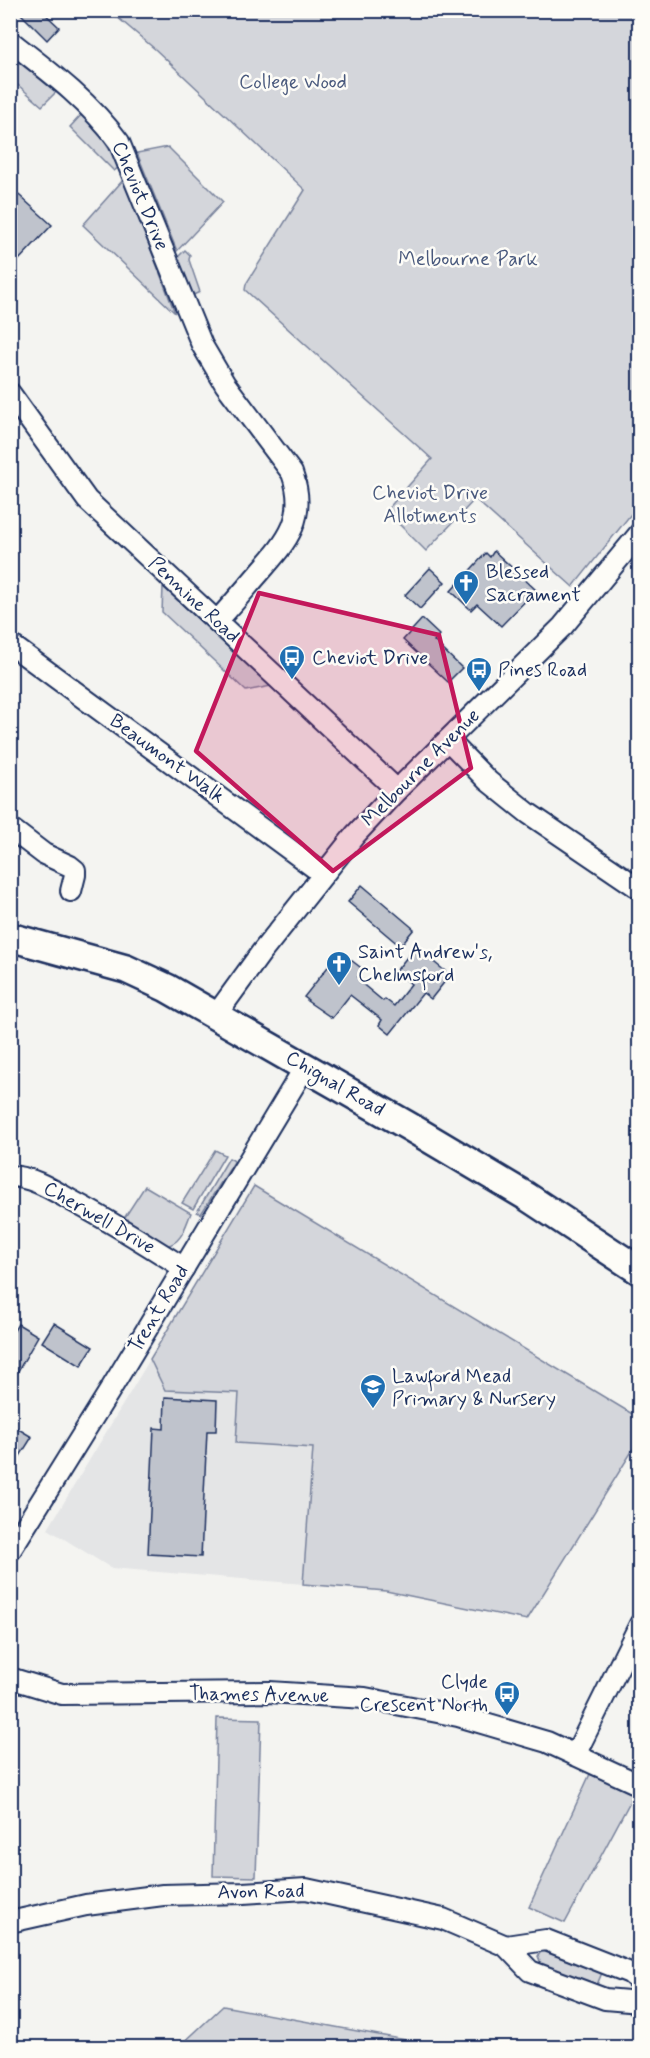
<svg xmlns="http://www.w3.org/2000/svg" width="650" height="2058" font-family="Mynerve,sans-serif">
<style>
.built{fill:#e4e5e6}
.green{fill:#d4d6db;stroke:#78829c;stroke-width:1.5}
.building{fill:#bfc3cc;stroke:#1b2f5e;stroke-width:1.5}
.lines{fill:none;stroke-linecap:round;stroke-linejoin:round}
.street-casing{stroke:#1b2f5e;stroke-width:24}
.secondary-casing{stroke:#1b2f5e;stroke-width:32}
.street{stroke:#fdfcf7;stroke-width:20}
.secondary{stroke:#fdfcf7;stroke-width:27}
.marked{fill:#c2185b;fill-opacity:0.2;stroke:#c2185b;stroke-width:4.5;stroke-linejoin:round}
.labels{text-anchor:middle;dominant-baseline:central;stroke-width:5;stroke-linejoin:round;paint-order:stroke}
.park-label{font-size:20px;fill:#49597d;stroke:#fdfcf7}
.street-label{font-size:20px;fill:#1b2f5e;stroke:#fdfcf7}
.poi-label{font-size:20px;fill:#1b2f5e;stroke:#fdfcf7;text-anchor:start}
</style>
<rect width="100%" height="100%" fill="#f4f4f1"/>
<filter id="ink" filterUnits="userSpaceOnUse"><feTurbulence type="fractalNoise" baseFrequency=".0167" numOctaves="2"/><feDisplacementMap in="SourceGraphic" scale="12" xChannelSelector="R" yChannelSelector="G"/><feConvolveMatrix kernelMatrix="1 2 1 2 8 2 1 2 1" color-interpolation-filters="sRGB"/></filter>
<g filter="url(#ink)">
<polygon class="built" points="254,1186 639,1418 639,1440 527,1620 386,1591 111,1568 48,1529"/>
<g class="green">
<polygon points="110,11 639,11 639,504 573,587 475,499 426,551 386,511 432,459 245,290 246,284 305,190 156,50"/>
<polygon points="10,53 58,90 42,106 11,79"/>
<polygon points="83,113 97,130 120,166 114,171 70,127"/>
<polygon points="168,147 223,202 177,251 137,153"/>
<polygon points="124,179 175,313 83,225"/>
<polygon points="185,250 190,255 189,260 200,292 191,296 178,257"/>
<polygon points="163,587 271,686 246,691 162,612"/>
<polygon points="215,1150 225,1155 193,1209 182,1203"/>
<polygon points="229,1158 233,1160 234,1162 201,1214 197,1212"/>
<path d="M145,1186L191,1213C185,1227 182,1243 166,1246L123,1220Z"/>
<polygon points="254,1186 639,1418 639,1440 527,1620 386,1591 303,1584 313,1448 236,1443 239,1393 165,1390 150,1359"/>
<polygon points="217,1718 261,1719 256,1877 213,1876"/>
<polygon points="590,1774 634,1794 565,1923 529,1907"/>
<polygon points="543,1948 604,1968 596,1987 541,1964 538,1956"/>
<polygon points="223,2006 443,2047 446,2047 130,2047 179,2047"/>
</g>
<g class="building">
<polygon points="17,10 41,10 59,27 47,40"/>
<polygon points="10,187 52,225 17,262 10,255"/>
<polygon points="494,551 536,590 501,626 477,604 471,610 451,591 486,553 490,557"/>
<polygon points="430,568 445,582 420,609 405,595"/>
<polygon points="422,619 439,635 434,641 462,668 448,682 403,640"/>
<polygon points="362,885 414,929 400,946 348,902"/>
<polygon points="415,947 450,975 431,999 423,993 390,1034 379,1025 382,1020 350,995 332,1018 307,1001 308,1000 304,997 335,958 337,961 343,954 364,970 358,977 362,980 360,982 383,1001 385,999 394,1006 411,984 396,971"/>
<polygon points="54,1323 93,1347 81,1366 42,1342"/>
<polygon points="18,1324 38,1336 10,1385 10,1337"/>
<polygon points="165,1397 217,1400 216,1431 207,1431 201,1557 148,1554 154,1428 164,1429"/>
<polygon points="10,1424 32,1437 10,1472"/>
</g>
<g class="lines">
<defs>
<g id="street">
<path d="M10,41C50,72 89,101 119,142L202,345L225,384L292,473C308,517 288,540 260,572C246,588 232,605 217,621"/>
<polyline points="10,393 87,500 397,790"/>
<polyline points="10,644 323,874"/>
<polyline points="448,740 488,781 528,813 640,889"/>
<polyline points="10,828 44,854 70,866 75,870 75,875 71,891"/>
<polyline points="216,1015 261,953 355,835 397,790 563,626 640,533"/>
<path d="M10,1176C34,1177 54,1191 74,1202C112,1222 148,1245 184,1268"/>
<polyline points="10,1551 109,1392 305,1067"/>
<polyline points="10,1678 62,1694 269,1692 365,1698 458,1716 547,1742 640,1785"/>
<polyline points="575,1755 640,1624"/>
<polyline points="10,1922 86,1905 163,1895 243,1893 306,1889 443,1919 506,1946 530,1971 605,1999 640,2002"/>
<polyline points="506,1946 546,1940 630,1973 640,1982"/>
</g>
<polyline id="secondary" points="10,937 126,969 167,988 410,1127 526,1196 640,1271"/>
</defs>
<use href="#street" class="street-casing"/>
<use href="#secondary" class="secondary-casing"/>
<use href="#street" class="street"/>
<use href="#secondary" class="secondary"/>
</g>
</g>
<path class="marked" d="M259,593L439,635L471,768L333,871L196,751Z"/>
<defs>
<symbol id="church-pin" viewBox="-11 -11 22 30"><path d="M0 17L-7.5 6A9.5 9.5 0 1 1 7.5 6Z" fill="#1f6fb2" stroke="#fdfcf7"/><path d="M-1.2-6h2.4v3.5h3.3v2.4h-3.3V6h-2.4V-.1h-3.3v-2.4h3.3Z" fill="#fff"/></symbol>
<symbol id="bus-pin" viewBox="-11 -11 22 30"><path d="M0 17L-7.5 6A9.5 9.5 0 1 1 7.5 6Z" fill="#1f6fb2" stroke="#fdfcf7"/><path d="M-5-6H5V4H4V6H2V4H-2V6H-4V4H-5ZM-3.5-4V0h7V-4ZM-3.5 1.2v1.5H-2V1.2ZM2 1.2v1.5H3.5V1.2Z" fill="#fff"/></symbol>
<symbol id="school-pin" viewBox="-11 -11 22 30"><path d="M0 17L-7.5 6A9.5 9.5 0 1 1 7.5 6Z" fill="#1f6fb2" stroke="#fdfcf7"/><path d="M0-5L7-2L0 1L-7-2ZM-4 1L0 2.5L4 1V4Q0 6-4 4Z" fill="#fff"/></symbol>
</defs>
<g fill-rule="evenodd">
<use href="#church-pin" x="451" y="568" width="30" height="40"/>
<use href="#bus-pin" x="277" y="643" width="30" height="40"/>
<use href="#bus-pin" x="464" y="655" width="30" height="40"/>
<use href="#church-pin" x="324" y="949" width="30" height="40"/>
<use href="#school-pin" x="358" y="1372" width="30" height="40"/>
<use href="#bus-pin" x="492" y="1679" width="30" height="40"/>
</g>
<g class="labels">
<g class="park-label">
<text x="293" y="82">College Wood</text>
<text x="468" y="259">Melbourne Park</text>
<text x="430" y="493">Cheviot Drive<tspan x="430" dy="23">Allotments</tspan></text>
</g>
<g class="street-label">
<text transform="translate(140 196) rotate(67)">Cheviot Drive</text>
<text transform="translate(194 600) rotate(43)">Pennine Road</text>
<text transform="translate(167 759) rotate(36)">Beaumont Walk</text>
<text transform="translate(421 768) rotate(-45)">Melbourne Avenue</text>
<text transform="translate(335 1084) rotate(30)">Chignal Road</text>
<text transform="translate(99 1218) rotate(30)">Cherwell Drive</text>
<text transform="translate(159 1309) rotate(-59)">Trent Road</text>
<text transform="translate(259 1695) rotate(1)">Thames Avenue</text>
<text transform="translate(261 1892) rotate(-1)">Avon Road</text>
</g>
<g class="poi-label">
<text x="486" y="572">Blessed<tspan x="486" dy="23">Sacrament</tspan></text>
<text x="312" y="658">Cheviot Drive</text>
<text x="498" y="670">Pines Road</text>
<text x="358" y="952">Saint Andrew's,<tspan x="358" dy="23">Chelmsford</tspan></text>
<text x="392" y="1376">Lawford Mead<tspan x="392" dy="23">Primary &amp; Nursery</tspan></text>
<text x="488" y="1682" text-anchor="end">Clyde<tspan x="488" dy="23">Crescent North</tspan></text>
</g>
</g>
<rect width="650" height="2058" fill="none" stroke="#fdfcf7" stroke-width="36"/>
<rect x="18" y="18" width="614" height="2022" fill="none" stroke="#1b2f5e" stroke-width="2" filter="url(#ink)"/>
</svg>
